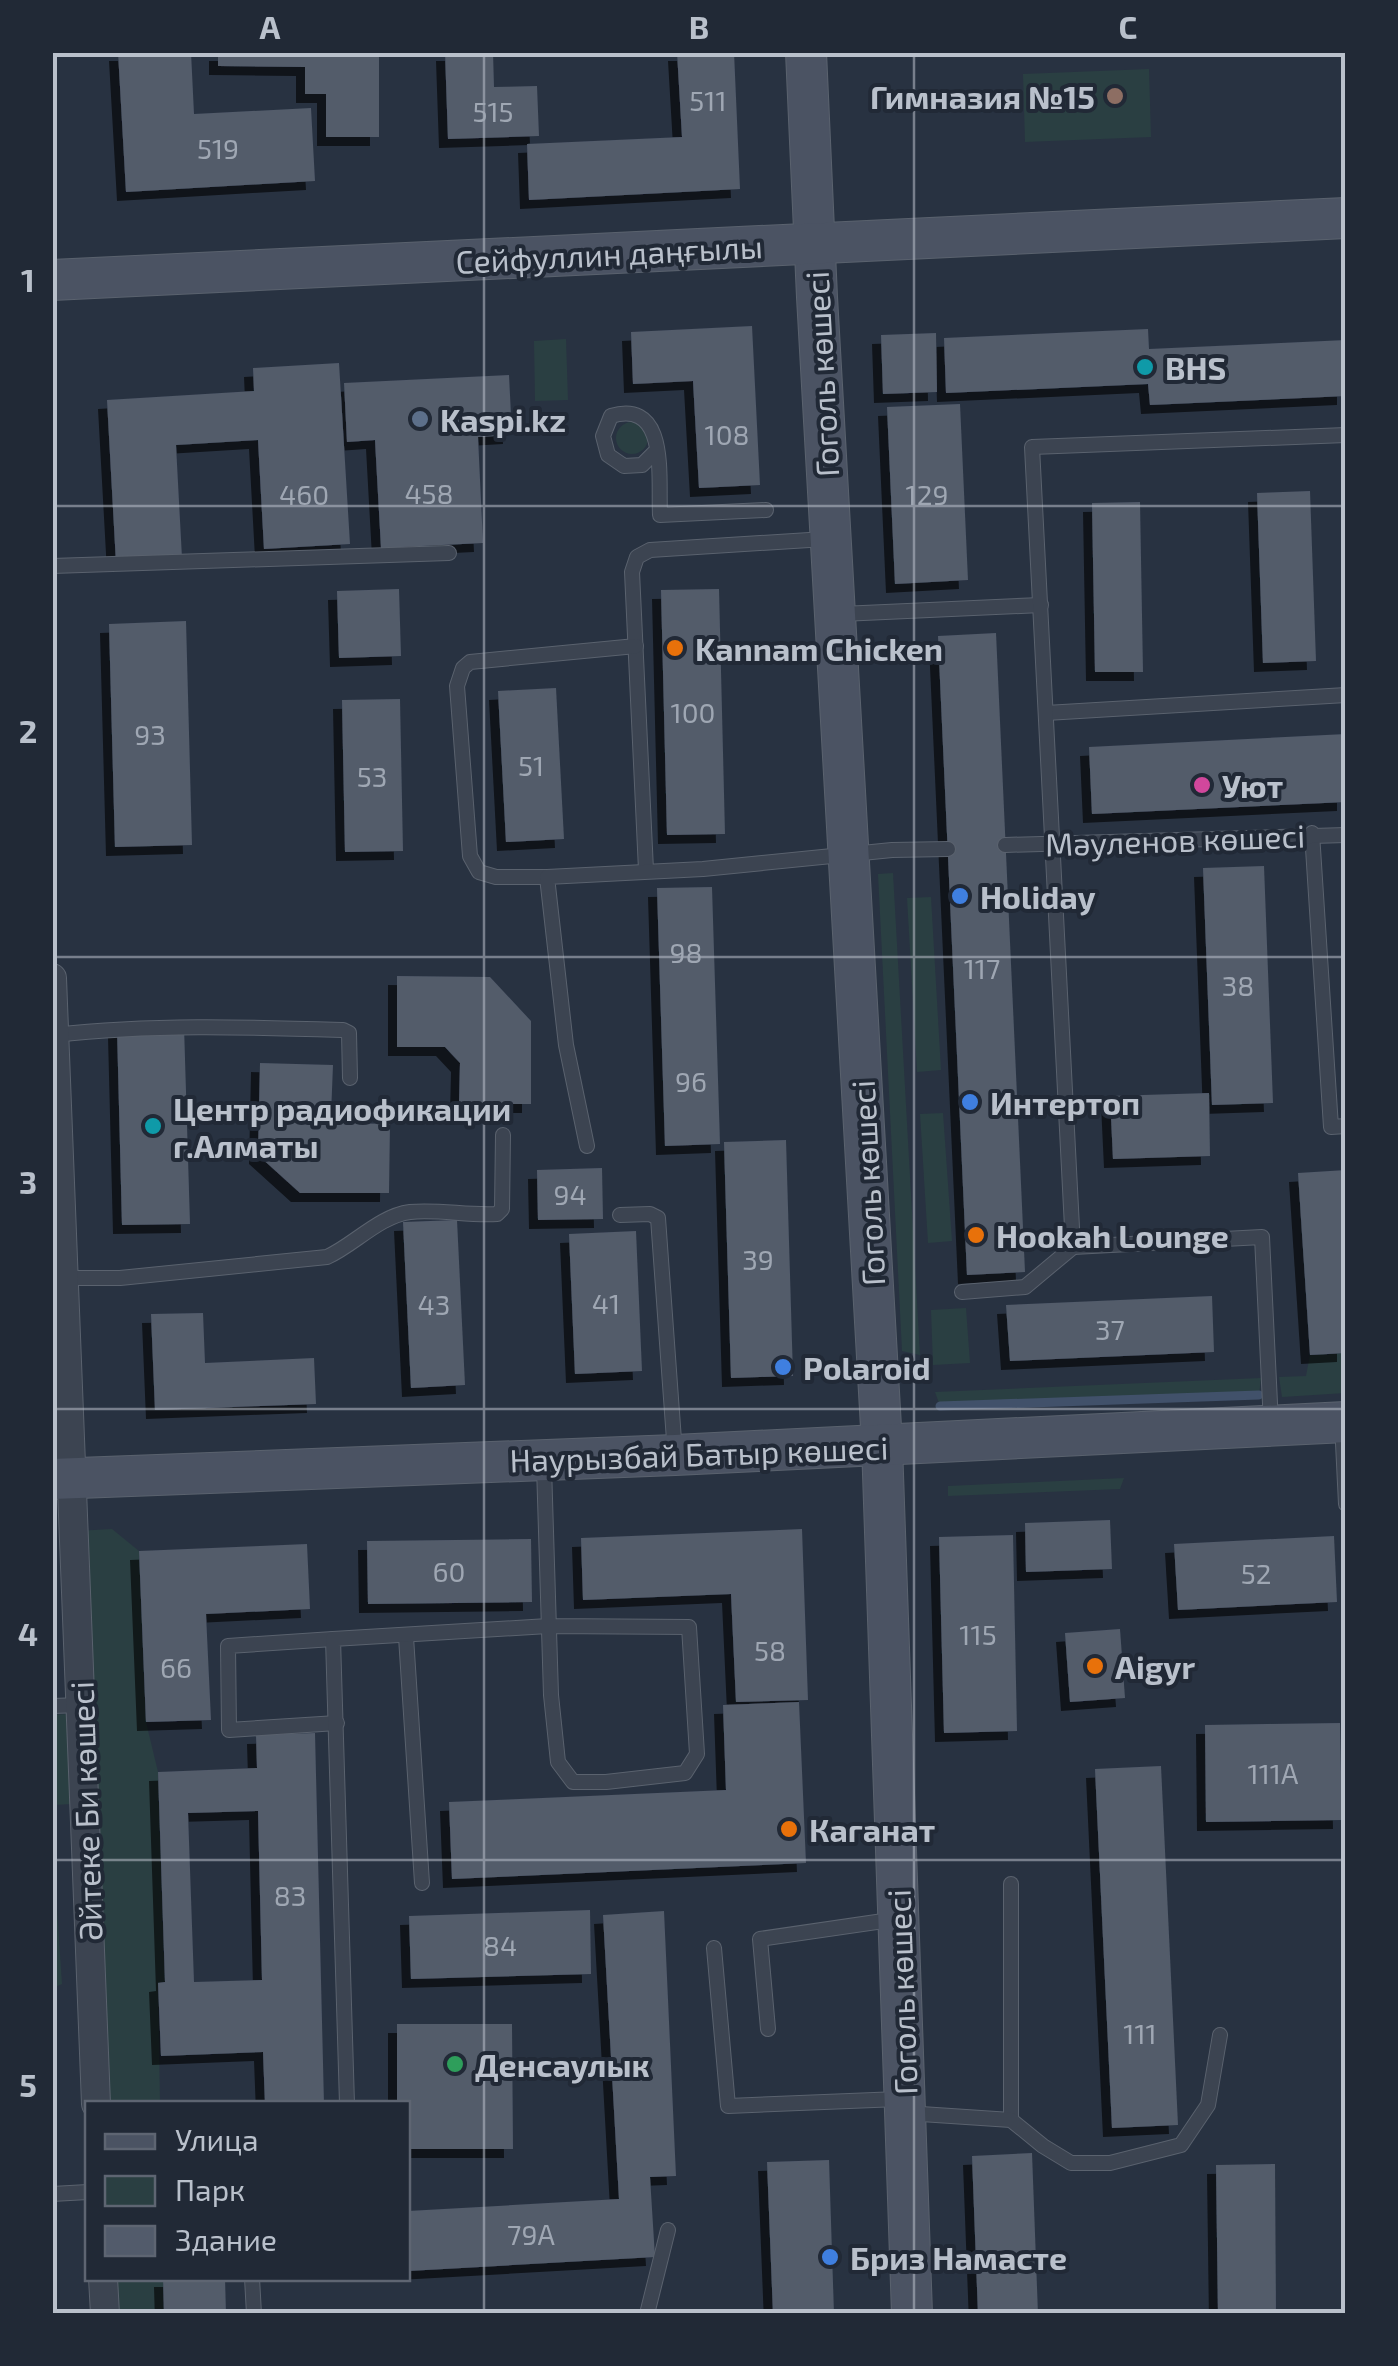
<svg xmlns="http://www.w3.org/2000/svg" width="1398" height="2366" font-family="'Exo 2',sans-serif">
<style>
.green{fill:#2a3f42}
.lines{fill:none;stroke-linecap:round;stroke-linejoin:round}
.stream{stroke:#41516a;stroke-width:9}
.building{fill:#525b6b;fill-rule:evenodd;filter:url(#shadow)}
.service-casing{stroke:#5a626e;stroke-width:16}
.minor-casing{stroke:#5a626e;stroke-width:30}
.secondary-casing{stroke:#5a626e;stroke-width:42}
.service{stroke:#3c4451;stroke-width:14}
.minor{stroke:#3c4451;stroke-width:28}
.secondary{stroke:#4b5363;stroke-width:40}
.grid{fill:none;stroke:#b9c0cb;stroke-width:2.5;stroke-opacity:0.55}
.education-dot{fill:#8d6e63;stroke:#212936;stroke-width:4}
.culture-dot{fill:#0f9aa8;stroke:#212936;stroke-width:4}
.service-dot{fill:#5c6f8a;stroke:#212936;stroke-width:4}
.food-dot{fill:#e8710a;stroke:#212936;stroke-width:4}
.hotel-dot{fill:#d1479c;stroke:#212936;stroke-width:4}
.shop-dot{fill:#3f7fe0;stroke:#212936;stroke-width:4}
.leisure-dot{fill:#2e9e5b;stroke:#212936;stroke-width:4}
.labels{text-anchor:middle;dominant-baseline:central;stroke-width:8;stroke-linejoin:round;paint-order:stroke}
.number-label{font-size:28px;fill:#9fa7b3}
.poi-label{font-size:32px;font-weight:bold;fill:#b9c0cb;stroke:#212936;text-anchor:start}
.street-label{font-size:32px;fill:#b9c0cb;stroke:#212936}
.neatline{fill:none;stroke:#b9c0cb;stroke-width:4}
.grid-label{font-size:32px;text-anchor:middle;font-weight:bold;fill:#b9c0cb}
</style>
<defs>
<filter id="shadow"><feDropShadow dx="-9" dy="9" stdDeviation="0" flood-color="#0009"/></filter>
</defs>
<rect width="100%" height="100%" fill="#283241"/>
<g class="green">
<polygon points="1149,69 1151,137 1025,142 1023,74"/>
<polygon points="566,339 568,400 535,401 534,341"/>
<circle cx="632" cy="438" r="16"/>
<polygon points="893,873 920,1355 902,1351 878,874"/>
<polygon points="931,897 941,1070 917,1072 907,898"/>
<polygon points="943,1113 952,1241 928,1243 920,1114"/>
<polygon points="966,1308 970,1363 933,1365 931,1310"/>
<polygon points="1345,1353 1345,1393 1282,1397 1279,1377 1306,1376 1310,1355"/>
<polygon points="1261,1378 1259,1395 940,1406 935,1392"/>
<polygon points="1124,1478 1120,1489 948,1496 948,1486"/>
<polygon points="112,1529 139,1551 146,1722 158,1772 165,1982 158,1983 160,2103 96,2103 75,1531"/>
<polygon points="69,1714 73,1804 53,1805 52,1715"/>
<polygon points="52,1834 62,1984 53,1988 52,1988"/>
<polygon points="103,2279 163,2279 164,2313 105,2313"/>
</g>
<g class="lines">
<polyline class="stream" points="940,1406 1259,1395"/>
</g>
<g class="building">
<polygon points="118,52 191,52 194,114 311,108 315,181 126,192"/>
<polygon points="218,52 379,52 379,137 326,137 326,94 305,94 305,67 218,66"/>
<polygon points="445,52 493,52 494,87 537,86 539,136 448,139"/>
<polygon points="677,52 734,52 740,189 529,200 527,144 682,137"/>
<polygon points="752,326 760,485 699,488 693,381 633,384 631,332"/>
<polygon points="1148,329 1149,349 1346,340 1346,396 1150,405 1148,384 946,393 944,338"/>
<polygon points="936,333 937,392 883,394 881,335"/>
<polygon points="339,363 350,544 264,549 258,440 176,445 182,558 116,563 107,400 254,391 253,368"/>
<polygon points="509,375 512,435 478,437 483,543 381,548 375,440 347,442 344,383"/>
<polygon points="960,404 968,580 895,584 887,407"/>
<polygon points="1310,491 1316,661 1263,663 1257,493"/>
<polygon points="1140,502 1143,672 1095,672 1092,503"/>
<polygon points="399,589 401,656 339,658 337,591"/>
<polygon points="719,589 725,834 667,835 661,590"/>
<polygon points="186,621 192,845 115,847 109,624"/>
<polygon points="996,633 1025,1272 967,1275 938,636"/>
<polygon points="556,688 564,839 506,842 498,691"/>
<polygon points="400,699 403,851 345,852 342,700"/>
<polygon points="1346,734 1346,802 1092,814 1089,747"/>
<polygon points="1264,866 1273,1103 1212,1105 1203,868"/>
<polygon points="712,887 720,1144 665,1146 657,888"/>
<polygon points="397,976 490,977 531,1021 531,1104 459,1104 460,1063 445,1047 397,1047"/>
<polygon points="184,1026 190,1224 122,1225 117,1028"/>
<polygon points="260,1063 333,1065 331,1115 344,1123 390,1124 389,1193 300,1193 258,1155"/>
<polygon points="1209,1093 1210,1156 1113,1159 1110,1096"/>
<polygon points="786,1140 793,1376 731,1378 724,1142"/>
<polygon points="602,1168 603,1219 538,1220 537,1170"/>
<polygon points="1346,1170 1346,1353 1310,1355 1298,1173"/>
<polygon points="457,1220 465,1385 411,1388 403,1222"/>
<polygon points="636,1231 642,1371 575,1374 569,1234"/>
<polygon points="1212,1296 1214,1352 1010,1361 1006,1305"/>
<polygon points="203,1313 205,1363 314,1358 316,1404 155,1410 151,1314"/>
<polygon points="1110,1520 1112,1569 1026,1572 1025,1523"/>
<polygon points="802,1529 808,1700 736,1702 731,1594 583,1600 581,1538"/>
<polygon points="1013,1535 1017,1731 944,1733 939,1537"/>
<polygon points="1334,1536 1337,1602 1178,1610 1174,1544"/>
<polygon points="531,1539 532,1602 368,1604 367,1541"/>
<polygon points="307,1544 310,1609 206,1614 211,1720 146,1722 139,1551"/>
<polygon points="1120,1629 1125,1698 1070,1702 1065,1633"/>
<polygon points="799,1702 806,1863 452,1879 449,1802 726,1790 723,1705"/>
<polygon points="1340,1723 1342,1820 1206,1822 1205,1725"/>
<path d="M315,1733L324,2104H265L263,2052L161,2056L158,1983L165,1982L158,1772L257,1768L256,1735ZM258,1811L262,1980L194,1982L188,1813Z"/>
<polygon points="1161,1766 1178,2125 1112,2128 1095,1769"/>
<polygon points="590,1910 591,1974 411,1979 409,1916"/>
<polygon points="664,1911 676,2176 650,2177 655,2257 408,2271 408,2211 619,2199 603,1915"/>
<polygon points="397,2024 512,2024 513,2149 408,2149 408,2104 397,2104"/>
<polygon points="1032,2153 1038,2314 978,2314 972,2156"/>
<polygon points="829,2160 834,2314 773,2314 767,2162"/>
<polygon points="1275,2164 1276,2314 1218,2314 1216,2165"/>
<polygon points="163,2278 225,2278 226,2314 164,2314"/>
</g>
<g class="lines">
<defs>
<g id="service">
<path d="M656,451L642,465L624,466L608,455L603,436L611,416C669,399 658,477 660,515L766,510"/>
<polyline points="52,566 449,553"/>
<polyline points="841,614 1041,605"/>
<polyline points="1046,713 1346,695"/>
<polyline points="1312,833 1331,1127 1346,1126"/>
<polyline points="1005,845 1346,835"/>
<polyline points="646,870 632,572 637,557 650,550 825,539"/>
<polyline points="547,877 496,877 479,872 470,856 457,686 463,668 470,662 636,646"/>
<path d="M55,1035C151,1024 246,1027 343,1030L349,1033L350,1078"/>
<polyline points="587,1146 566,1045 547,877 703,869 892,850 948,849"/>
<polyline points="620,1215 650,1214 658,1218 675,1454"/>
<path d="M58,1278H120L327,1257C354,1245 379,1216 410,1212C438,1209 469,1216 497,1214L502,1209L503,1135"/>
<polyline points="962,1292 1025,1287 1073,1247"/>
<polyline points="1342,1423 1346,1504"/>
<polyline points="1271,1424 1262,1237 1073,1247 1032,447 1346,435"/>
<polyline points="406,1637 422,1883"/>
<polyline points="333,1639 228,1646 229,1730 337,1723"/>
<polyline points="52,1706 82,1705"/>
<polyline points="1011,1884 1011,2120"/>
<polyline points="714,1948 728,2106 899,2099"/>
<polyline points="768,2029 760,1939 897,1919"/>
<polyline points="347,2104 333,1639 548,1626 689,1627 697,1754 685,1773 606,1782 573,1782 558,1762 551,1695 544,1466"/>
<polyline points="906,2113 1011,2120 1043,2146 1071,2163 1110,2163 1181,2145 1208,2105 1220,2035"/>
<polyline points="52,2194 88,2192"/>
<polyline points="252,2278 254,2314"/>
<polyline points="647,2314 668,2230"/>
</g>
<g id="minor">
<polyline points="52,978 96,2104"/>
<polyline points="103,2278 105,2314"/>
</g>
<g id="secondary">
<polyline points="806,52 817,297 882,1445 912,2314"/>
<polyline points="52,280 1346,218"/>
<polyline points="52,1479 675,1455 1346,1422"/>
</g>
</defs>
<use href="#service" class="service-casing"/>
<use href="#minor" class="minor-casing"/>
<use href="#secondary" class="secondary-casing"/>
<use href="#service" class="service"/>
<use href="#minor" class="minor"/>
<use href="#secondary" class="secondary"/>
</g>
<path class="grid" d="M484,52V2314M914,52V2314M52,506H1346M52,957H1346M52,1409H1346M52,1860H1346"/>
<circle class="education-dot" cx="1115" cy="96" r="10"/>
<g class="culture-dot">
<circle cx="1145" cy="367" r="10"/>
<circle cx="153" cy="1126" r="10"/>
</g>
<circle class="service-dot" cx="420" cy="419" r="10"/>
<g class="food-dot">
<circle cx="675" cy="648" r="10"/>
<circle cx="976" cy="1235" r="10"/>
<circle cx="1095" cy="1666" r="10"/>
<circle cx="789" cy="1829" r="10"/>
</g>
<circle class="hotel-dot" cx="1202" cy="785" r="10"/>
<g class="shop-dot">
<circle cx="960" cy="896" r="10"/>
<circle cx="970" cy="1102" r="10"/>
<circle cx="783" cy="1367" r="10"/>
<circle cx="830" cy="2257" r="10"/>
</g>
<circle class="leisure-dot" cx="455" cy="2064" r="10"/>
<g class="labels">
<g class="number-label">
<text x="708" y="100">511</text>
<text x="493" y="111">515</text>
<text x="218" y="148">519</text>
<text x="727" y="434">108</text>
<text x="429" y="493">458</text>
<text x="304" y="494">460</text>
<text x="927" y="494">129</text>
<text x="693" y="712">100</text>
<text x="150" y="734">93</text>
<text x="531" y="765">51</text>
<text x="372" y="776">53</text>
<text x="686" y="952">98</text>
<text x="982" y="968">117</text>
<text x="1238" y="985">38</text>
<text x="691" y="1081">96</text>
<text x="570" y="1194">94</text>
<text x="758" y="1259">39</text>
<text x="606" y="1303">41</text>
<text x="434" y="1304">43</text>
<text x="1110" y="1329">37</text>
<text x="449" y="1571">60</text>
<text x="1256" y="1573">52</text>
<text x="978" y="1634">115</text>
<text x="770" y="1650">58</text>
<text x="176" y="1667">66</text>
<text x="1273" y="1773">111А</text>
<text x="290" y="1895">83</text>
<text x="500" y="1945">84</text>
<text x="1140" y="2033">111</text>
<text x="531" y="2234">79А</text>
</g>
<g class="poi-label">
<text x="1095" y="96" text-anchor="end">Гимназия №15</text>
<text x="1165" y="367">BHS</text>
<text x="440" y="419">Kaspi.kz</text>
<text x="695" y="648">Kannam Chicken</text>
<text x="1222" y="785">Уют</text>
<text x="980" y="896">Holiday</text>
<text x="990" y="1102">Интертоп</text>
<text x="173" y="1108">Центр радиофикации<tspan x="173" dy="37">г.Алматы</tspan></text>
<text x="996" y="1235">Hookah Lounge</text>
<text x="803" y="1367">Polaroid</text>
<text x="1115" y="1666">Aigyr</text>
<text x="809" y="1829">Каганат</text>
<text x="475" y="2064">Денсаулык</text>
<text x="850" y="2257">Бриз Намасте</text>
</g>
<g class="street-label">
<text transform="translate(609 253) rotate(-3)">Сейфуллин даңғылы</text>
<text transform="translate(821 374) rotate(-93)">Гоголь көшесі</text>
<text transform="translate(1175 839) rotate(-2)">Мәуленов көшесі</text>
<text transform="translate(867 1183) rotate(-93)">Гоголь көшесі</text>
<text transform="translate(699 1453) rotate(-2)">Наурызбай Батыр көшесі</text>
<text transform="translate(85 1811) rotate(-92)">Әйтеке Би көшесі</text>
<text transform="translate(901 1992) rotate(-92)">Гоголь көшесі</text>
</g>
</g>
<rect width="1398" height="2366" fill="none" stroke="#212936" stroke-width="110"/>
<rect x="85" y="2101" width="325" height="180" fill="#212936" stroke="#5e6572" stroke-width="2.5"/>
<rect x="105" y="2134" width="50" height="15" fill="#4b5363" stroke="#5e6572" stroke-width="2.5"/>
<text x="175" y="2151" font-size="30" fill="#b9c0cb">Улица</text>
<rect x="105" y="2176" width="50" height="30" fill="#2a3f42" stroke="#5e6572" stroke-width="2.5"/>
<text x="175" y="2201" font-size="30" fill="#b9c0cb">Парк</text>
<rect x="105" y="2226" width="50" height="30" fill="#525b6b" stroke="#5e6572" stroke-width="2.5"/>
<text x="175" y="2251" font-size="30" fill="#b9c0cb">Здание</text>
<rect x="55" y="55" width="1288" height="2256" class="neatline"/>
<g class="grid-label">
<text x="270" y="39">A</text>
<text x="699" y="39">B</text>
<text x="1128" y="39">C</text>
<text x="28" y="292">1</text>
<text x="28" y="743">2</text>
<text x="28" y="1194">3</text>
<text x="28" y="1646">4</text>
<text x="28" y="2097">5</text>
</g>
</svg>
